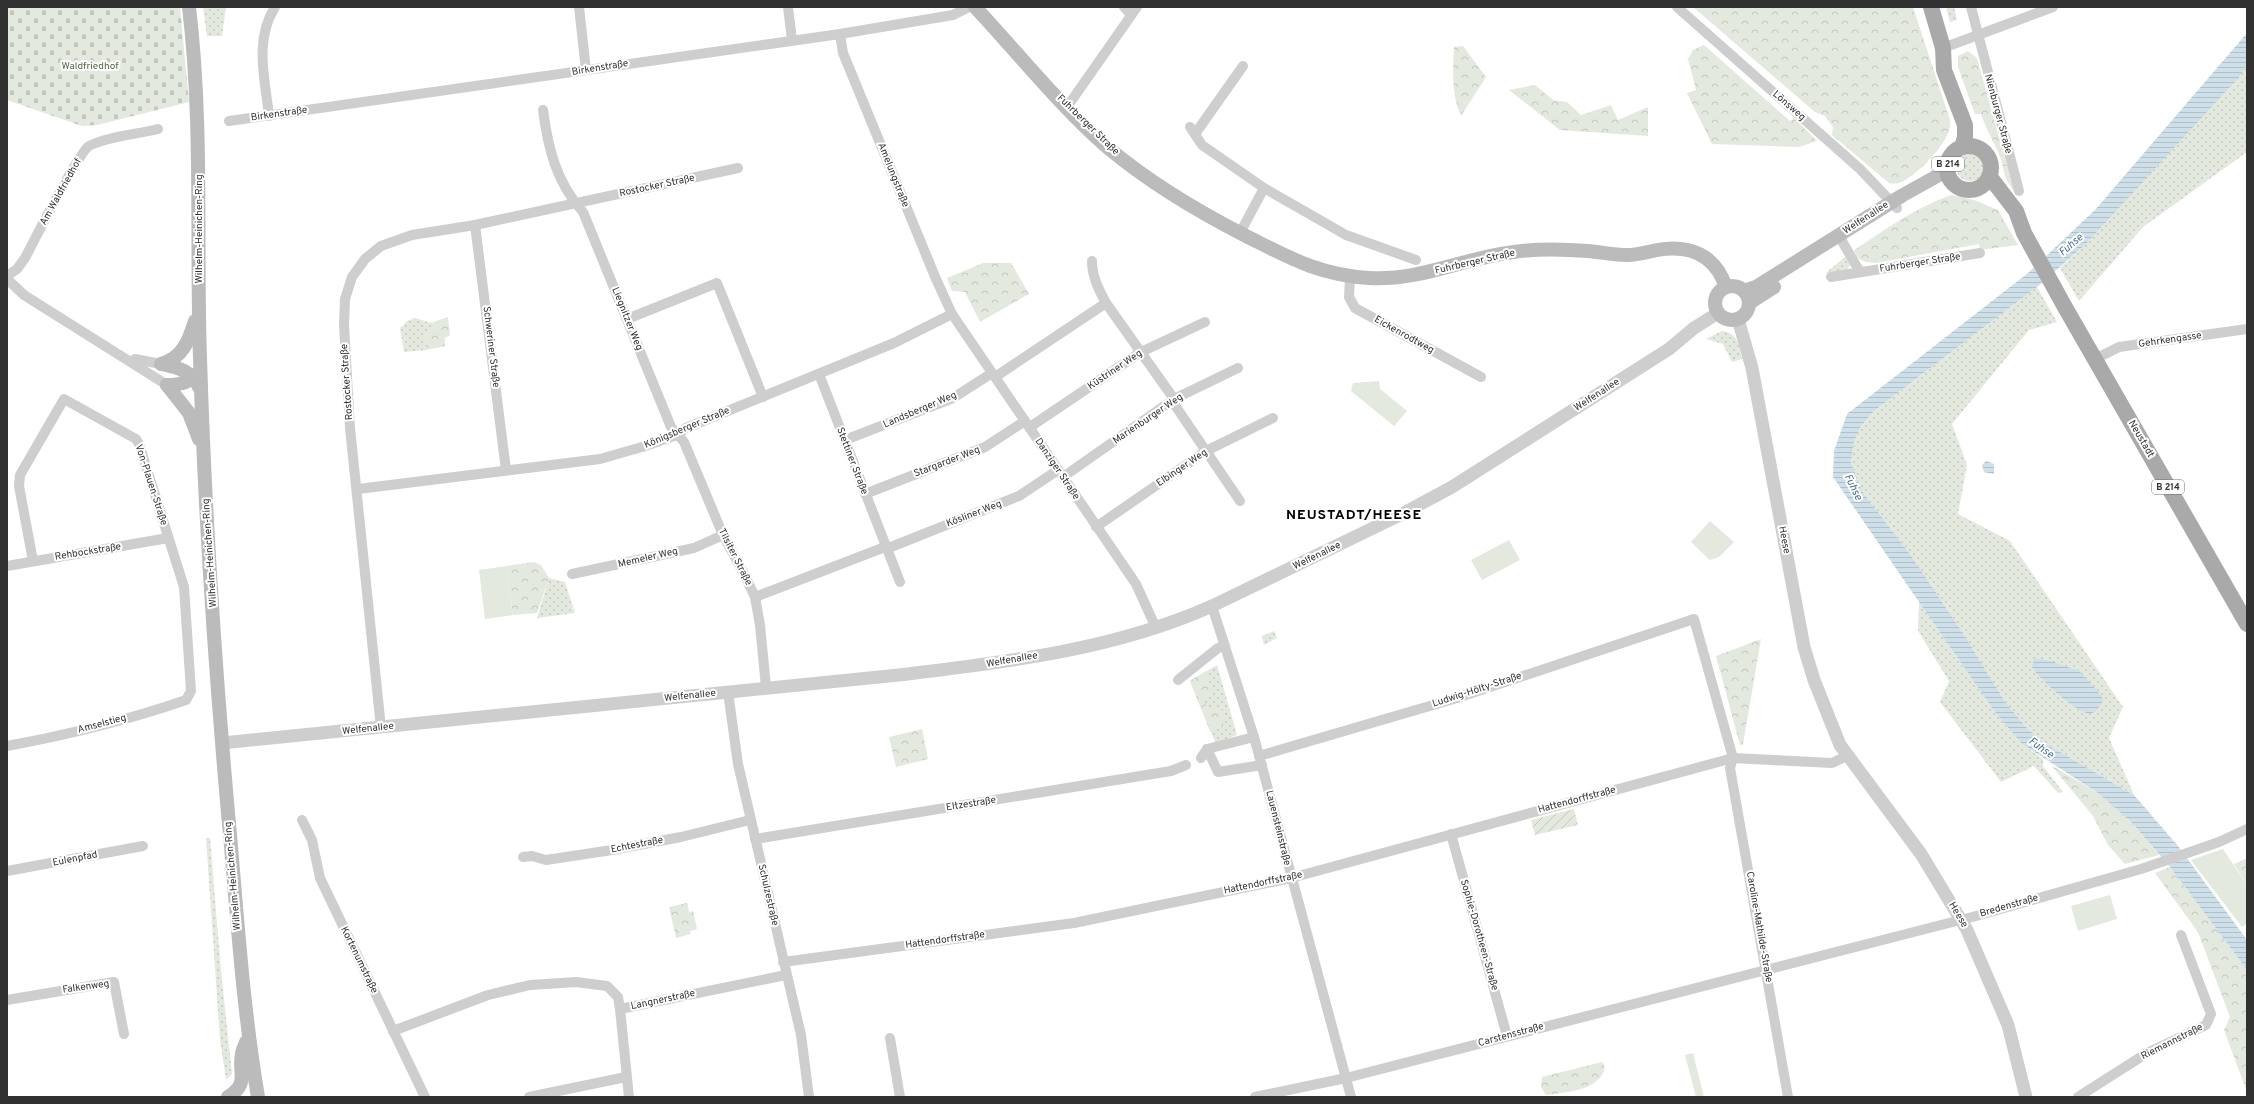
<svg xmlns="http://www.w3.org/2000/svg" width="2254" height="1104" font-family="Overpass,sans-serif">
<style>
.grass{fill:url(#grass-dots)}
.forest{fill:url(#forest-crowns)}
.cemetery{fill:url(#cemetery-stones)}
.garden{fill:url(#garden-furrows)}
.pitch{fill:#e3e9de}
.water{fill:url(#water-rules)}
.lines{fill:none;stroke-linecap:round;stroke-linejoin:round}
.minor{stroke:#cecece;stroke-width:10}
.tertiary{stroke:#cecece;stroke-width:13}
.secondary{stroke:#bbb;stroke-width:14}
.primary{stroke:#a9a9a9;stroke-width:16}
.labels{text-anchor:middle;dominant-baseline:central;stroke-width:4;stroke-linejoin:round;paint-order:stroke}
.shield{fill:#fff;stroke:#6f6f6f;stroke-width:1}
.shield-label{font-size:9px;font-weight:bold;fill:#313131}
.park-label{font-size:10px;fill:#546843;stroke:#fff}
.street-label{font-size:10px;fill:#313131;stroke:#fff}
.water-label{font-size:11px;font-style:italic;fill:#476f8a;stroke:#fff}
.district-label{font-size:14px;font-weight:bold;letter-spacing:1px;fill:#000;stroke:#fff}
</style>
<defs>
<pattern id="grass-dots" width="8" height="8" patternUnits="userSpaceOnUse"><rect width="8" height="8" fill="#e3e9de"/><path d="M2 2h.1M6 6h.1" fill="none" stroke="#c3c8bf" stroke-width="1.8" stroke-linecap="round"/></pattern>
<pattern id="forest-crowns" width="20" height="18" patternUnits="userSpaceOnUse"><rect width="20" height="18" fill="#e3e9de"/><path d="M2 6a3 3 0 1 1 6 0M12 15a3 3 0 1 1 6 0" fill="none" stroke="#c3c8bf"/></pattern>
<pattern id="cemetery-stones" width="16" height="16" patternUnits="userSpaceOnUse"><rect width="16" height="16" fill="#e3e9de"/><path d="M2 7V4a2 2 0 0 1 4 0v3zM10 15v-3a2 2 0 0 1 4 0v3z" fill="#c3c8bf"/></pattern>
<pattern id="garden-furrows" width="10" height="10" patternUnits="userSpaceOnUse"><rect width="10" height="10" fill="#e3e9de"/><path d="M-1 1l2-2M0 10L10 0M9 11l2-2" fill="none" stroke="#c3c8bf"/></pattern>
<pattern id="water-rules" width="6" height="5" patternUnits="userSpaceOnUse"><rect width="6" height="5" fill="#cfdfe9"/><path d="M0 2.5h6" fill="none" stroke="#b2c0c8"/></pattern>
</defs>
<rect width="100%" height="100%" fill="#fff"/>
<g class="grass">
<polygon points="203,7 226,7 222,36 207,36"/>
<polygon points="1946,7 1954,7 1957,20 1950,22"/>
<polygon points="2247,65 2247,152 2143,227 2079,301 2060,268 2086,244"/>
<circle cx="1970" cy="167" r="14"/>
<polygon points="1846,256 1850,264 1848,269 1827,276 1827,272"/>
<polygon points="2037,287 2057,322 2029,330 1952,424 1967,465 1958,514 2010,541 2123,707 2109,738 2134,795 2043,742 2027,728 2006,703 1963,633 1910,554 1862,491 1851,462 1854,442 1861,426 1874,411"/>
<polygon points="415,318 431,323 431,331 425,336 426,350 404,352 400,328 407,321"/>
<path d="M1722,331C1738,333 1739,345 1742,359L1732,362L1723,344L1706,339Z"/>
<polygon points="549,578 565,582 575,613 537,618"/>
<polygon points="1919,602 1994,711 2022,744 2043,759 2043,766 2063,792 2058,793 2034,766 2001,782 1940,702 1949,681 1918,631"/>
<polygon points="1274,631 1277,638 1264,645 1262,636"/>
<polygon points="1217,665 1237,735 1216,744 1190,681"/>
<polygon points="206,838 210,838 221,971 232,1074 226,1080 220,1039"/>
</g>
<g class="forest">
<path d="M1693,7H1913L1950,120C1954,139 1916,177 1899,183C1896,184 1892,184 1889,183L1832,135L1833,127L1825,116L1815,112Z"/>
<polygon points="1704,45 1790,121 1794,118 1817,141 1799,147 1712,144 1687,93 1696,90 1688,59 1693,50"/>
<path d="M1463,46L1486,77L1461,116C1451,92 1453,72 1454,47Z"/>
<path d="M1968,51L1977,58L2014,191C2001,174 2006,171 1999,154C1993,140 1986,129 1981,114H1975L1958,67V56Z"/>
<polygon points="1535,85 1553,100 1567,102 1581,115 1611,105 1618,120 1648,107 1648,136 1560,130 1509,90"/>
<path d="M1951,195L1974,200L1998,210L2018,245L1980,250L1979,244L1876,263C1865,262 1858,262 1854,250C1886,229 1915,208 1951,195Z"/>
<polygon points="983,263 1011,263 1029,294 980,322 965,292 952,291 947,278"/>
<polygon points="448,317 450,335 445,338 445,346 426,350 425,336 431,331 431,323"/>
<polygon points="534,562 541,565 549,578 537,613 513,615 507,566"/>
<polygon points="1761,639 1743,744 1743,745 1740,745 1716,656"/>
<path d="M1206,671L1212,690L1205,702L1207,708L1221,709L1225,713C1225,726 1222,728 1210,731L1190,681Z"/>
<polygon points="922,729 928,759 896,767 889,737"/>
<polygon points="2051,765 2098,793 2132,823 2159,855 2125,864 2108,845 2093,816"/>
<polygon points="2247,858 2247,885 2234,864"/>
<polygon points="2170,867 2247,970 2247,1092 2224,1030 2230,1017 2198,932 2155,873"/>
<polygon points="687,903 689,912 693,911 697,929 690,931 691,934 676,938 669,907"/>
<path d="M1602,1062L1605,1067C1600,1091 1566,1092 1546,1095L1541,1087L1542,1077Z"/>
</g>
<polygon class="cemetery" points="7,7 180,7 189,102 97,125 82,126 7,100"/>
<polygon class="garden" points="1574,809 1578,825 1535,835 1531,820"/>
<g class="pitch">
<polygon points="1379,381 1380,389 1407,411 1394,426 1351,391 1353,383"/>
<polygon points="1710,521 1734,542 1719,557 1710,560 1691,542"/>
<polygon points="1509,540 1520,560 1482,580 1471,560"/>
<polygon points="507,566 513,615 485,619 479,570"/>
<polygon points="2223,849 2247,885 2247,924 2242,927 2191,860"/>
<polygon points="2110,895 2117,919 2078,931 2071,906"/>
<polygon points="1693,1053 1704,1097 1696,1097 1685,1055"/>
</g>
<g class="water">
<polygon points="2247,33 2247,65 2239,77 2086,244 2037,287 1874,411 1861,426 1854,442 1851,462 1862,491 1910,554 1963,633 2006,703 2027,728 2043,742 2134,795 2178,846 2247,940 2247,970 2170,867 2132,823 2098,793 2022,744 1994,711 1833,477 1834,451 1847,414 2028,273 2095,210"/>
<polygon points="1986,461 1994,464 1994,474 1984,472 1982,465"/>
<path d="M2034,659C2051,658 2063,667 2079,670C2086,681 2097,688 2103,699C2101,704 2098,711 2092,713C2079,717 2046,683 2037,674L2032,667Z"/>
</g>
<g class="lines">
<g class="minor">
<polyline points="579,7 586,70"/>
<polyline points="788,7 792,40"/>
<polyline points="1124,7 1131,15"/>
<polyline points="1677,7 1860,169 1897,208"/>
<polyline points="1971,7 2019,191"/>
<polyline points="840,34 843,53 936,279 952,314 1136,584 1156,628"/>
<polyline points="1943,48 2053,7"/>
<polyline points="1066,106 1072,100 1137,7"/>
<path d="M543,110C548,148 556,182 583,212L671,427L684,442L723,535L744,574L755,597L760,625L766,687"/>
<path d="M269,116C265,79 254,40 275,7"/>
<polyline points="229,121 840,34 953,15 969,7"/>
<polyline points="1190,127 1202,145 1264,188 1240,233"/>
<polyline points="1195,134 1243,66"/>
<polyline points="1264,188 1346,235 1416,260"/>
<polyline points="475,225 506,470"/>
<polyline points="1839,236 1860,272"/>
<path d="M1092,261C1092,277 1099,290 1106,303L1174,399"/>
<path d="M7,276L17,269L25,258C34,241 78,153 89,146C105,137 139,134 158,129"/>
<polyline points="1350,277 1349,297 1355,308 1481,377"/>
<polyline points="1831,277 1980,253"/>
<polyline points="7,279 24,295 167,385"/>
<polyline points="627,319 717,283 763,397"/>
<polyline points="135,359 161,364"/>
<polyline points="2095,359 2119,347 2247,329"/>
<polyline points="819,374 900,582"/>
<polyline points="995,377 1106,303"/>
<polyline points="1172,401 1240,501"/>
<polyline points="1030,427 1141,352 1205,322"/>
<polyline points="845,440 953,398 992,373"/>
<polyline points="1063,477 1174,399 1238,368"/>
<polyline points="358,489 600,459 642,447 677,435 686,428 894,343 952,314"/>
<polyline points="865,494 985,447 1025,421"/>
<polyline points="1096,527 1206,451 1273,418"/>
<polyline points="886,549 1019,496 1058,470"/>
<polyline points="7,566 168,538"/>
<polyline points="572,574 694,548 723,535"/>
<polyline points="755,597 885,547"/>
<polyline points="1212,606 1254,737 1351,1097"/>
<polyline points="1178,680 1218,648 1225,646"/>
<polyline points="728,692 738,764 801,1035 809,1097"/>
<polyline points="381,728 350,428 344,325 345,299 352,277 365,259 381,246 412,235 475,225 738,168"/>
<path d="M7,746C67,735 128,720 186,700L191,691L184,587L139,444L136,439L64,399L20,475L19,486L33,561"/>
<polyline points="1207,749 1218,772 1262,765"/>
<polyline points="1207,749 1254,737"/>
<polyline points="1259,756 1457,698 1694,619 1733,758 1832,763 1847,756"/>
<polyline points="1201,758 1207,749"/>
<polyline points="1733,758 1730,768 1788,1097"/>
<polyline points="302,820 312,840 320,878 425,1097"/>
<polyline points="1451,834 1507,1036"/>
<polyline points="755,839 1171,771 1186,765"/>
<polyline points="523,857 532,856 546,860 612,850 681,837 750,820"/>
<polyline points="7,871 143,846"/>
<polyline points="783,962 1074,923 1291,878 1733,758"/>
<polyline points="7,1000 114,982 124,1034"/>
<polyline points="620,1009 629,1097"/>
<polyline points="393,1031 488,995 530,985 576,982 607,986 618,997 620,1009 786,975"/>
<polyline points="890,1038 900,1097"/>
<polyline points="529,1097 626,1077"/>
<polyline points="1255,1097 1346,1078 1976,916 2141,869 2219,842 2247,829"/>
<polyline points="2078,1097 2147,1053 2206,1025 2211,1014 2181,935"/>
</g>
<g class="tertiary">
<polyline points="1738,319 1752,368 1804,647 1814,680 1840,745 1921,854 1967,930 2008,1025 2026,1097"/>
<path d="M222,743L899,675C1006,662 1114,650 1212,606L1402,514L1452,487L1669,349L1694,328L1718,313"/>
</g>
<g class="secondary">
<path d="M189,7C203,124 196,241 200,358C205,521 216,684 231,846C238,930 244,1014 258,1097"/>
<path d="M975,7C1017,52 1061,107 1107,147C1150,183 1197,211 1246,236C1290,258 1319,275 1369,278C1420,281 1464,258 1514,252C1539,248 1563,249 1588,251C1601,252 1614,255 1627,255C1638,255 1647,252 1657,250C1690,244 1715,255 1726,287"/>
<circle cx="1732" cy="303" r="17"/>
<polyline points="1744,291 1756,287 1903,195 1948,170"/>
<polyline points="1749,303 1774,287"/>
<path d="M161,364C183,358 189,340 195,321"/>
<path d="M162,364C180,368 192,371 200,389"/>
<polyline points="167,385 189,413 199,439"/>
<path d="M167,385C182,385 190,382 200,371"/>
<path d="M228,1097C250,1083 238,1073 242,1054C242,1050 245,1046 246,1042"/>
</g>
<g class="primary">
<polyline points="1931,7 1943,48 1944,70 1965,125 1965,137 1962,147"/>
<circle cx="1969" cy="168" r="22"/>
<polyline points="1990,177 2016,211 2024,233 2066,309 2247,624"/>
</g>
</g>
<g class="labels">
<g class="shield">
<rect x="1932" y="157" width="32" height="14" rx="3"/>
<rect x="2152" y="480" width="32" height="14" rx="3"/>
</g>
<g class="shield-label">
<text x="1948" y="164">B 214</text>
<text x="2168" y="487">B 214</text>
</g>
<g class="park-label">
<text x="90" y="66">Waldfriedhof</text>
</g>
<g class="street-label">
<text transform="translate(600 68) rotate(-9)">Birkenstraße</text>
<text transform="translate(1789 106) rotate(41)">Lönsweg</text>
<text transform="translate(279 114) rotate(-8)">Birkenstraße</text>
<text transform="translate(1998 114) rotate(75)">Nienburger Straße</text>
<text transform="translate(1088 125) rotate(44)">Fuhrberger Straße</text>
<text transform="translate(893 175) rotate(68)">Amelungstraße</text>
<text transform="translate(657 186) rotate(-12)">Rostocker Straße</text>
<text transform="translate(61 192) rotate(-61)">Am Waldfriedhof</text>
<text transform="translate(1866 218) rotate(-33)">Welfenallee</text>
<text transform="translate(199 229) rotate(-90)">Wilhelm-Heinichen-Ring</text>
<text transform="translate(1475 262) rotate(-13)">Fuhrberger Straße</text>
<text transform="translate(1920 263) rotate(-9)">Fuhrberger Straße</text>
<text transform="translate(627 319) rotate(68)">Liegnitzer Weg</text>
<text transform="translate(1404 335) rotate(29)">Eickenrodtweg</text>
<text transform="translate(2170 340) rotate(-8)">Gehrkengasse</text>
<text transform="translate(491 347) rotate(83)">Schweriner Straße</text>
<text transform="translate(1115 370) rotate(-34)">Küstriner Weg</text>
<text transform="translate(347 382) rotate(-94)">Rostocker Straße</text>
<text transform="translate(1597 395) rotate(-33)">Welfenallee</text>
<text transform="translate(920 410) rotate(-23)">Landsberger Weg</text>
<text transform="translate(1148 419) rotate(-34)">Marienburger Weg</text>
<text transform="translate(687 428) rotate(-23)">Königsberger Straße</text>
<text transform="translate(2141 439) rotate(60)">Neustadt</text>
<text transform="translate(852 461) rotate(69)">Stettiner Straße</text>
<text transform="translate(947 462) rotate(-21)">Stargarder Weg</text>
<text transform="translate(1182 468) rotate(-34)">Elbinger Weg</text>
<text transform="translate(1057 469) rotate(56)">Danziger Straße</text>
<text transform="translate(151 485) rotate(72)">Von-Plauen-Straße</text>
<text transform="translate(974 514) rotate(-21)">Kösliner Weg</text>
<text transform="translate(1784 540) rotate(79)">Heese</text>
<text transform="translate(88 552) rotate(-9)">Rehbockstraße</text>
<text transform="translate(210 553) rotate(-94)">Wilhelm-Heinichen-Ring</text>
<text transform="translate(1317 556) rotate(-26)">Welfenallee</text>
<text transform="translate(735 557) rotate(63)">Tilsiter Straße</text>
<text transform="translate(648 558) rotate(-13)">Memeler Weg</text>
<text transform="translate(1012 660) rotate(-10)">Welfenallee</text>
<text transform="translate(1477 690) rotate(-18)">Ludwig-Hölty-Straße</text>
<text transform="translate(690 696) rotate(-6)">Welfenallee</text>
<text transform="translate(102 724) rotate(-15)">Amselstieg</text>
<text transform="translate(368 729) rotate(-6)">Welfenallee</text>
<text transform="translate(1577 800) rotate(-15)">Hattendorffstraße</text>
<text transform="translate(971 804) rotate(-9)">Eltzestraße</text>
<text transform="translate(1278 828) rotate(76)">Lauensteinstraße</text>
<text transform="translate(637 845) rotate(-11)">Echtestraße</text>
<text transform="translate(75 859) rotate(-11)">Eulenpfad</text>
<text transform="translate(233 876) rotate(-95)">Wilhelm-Heinichen-Ring</text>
<text transform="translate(1263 883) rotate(-12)">Hattendorffstraße</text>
<text transform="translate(768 895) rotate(77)">Schulzestraße</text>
<text transform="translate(2009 906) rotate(-16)">Bredenstraße</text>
<text transform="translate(1958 915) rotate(59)">Heese</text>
<text transform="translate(1759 927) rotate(80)">Caroline-Mathilde-Straße</text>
<text transform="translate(1479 935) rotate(74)">Sophie-Dorotheen-Straße</text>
<text transform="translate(945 940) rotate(-8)">Hattendorffstraße</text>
<text transform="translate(359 960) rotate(64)">Kortenumstraße</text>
<text transform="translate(86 987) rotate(-8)">Falkenweg</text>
<text transform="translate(663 1000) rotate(-12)">Langnerstraße</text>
<text transform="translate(1511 1035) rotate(-15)">Carstensstraße</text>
<text transform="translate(2172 1042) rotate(-27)">Riemannstraße</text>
</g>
<g class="water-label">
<text transform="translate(2071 245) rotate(-41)">Fuhse</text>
<text transform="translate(1853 487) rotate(64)">Fuhse</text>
<text transform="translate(2041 748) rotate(35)">Fuhse</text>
</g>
<g class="district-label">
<text x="1354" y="515">NEUSTADT/HEESE</text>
</g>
</g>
<rect width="2254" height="1104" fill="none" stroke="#313131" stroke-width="16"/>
</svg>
